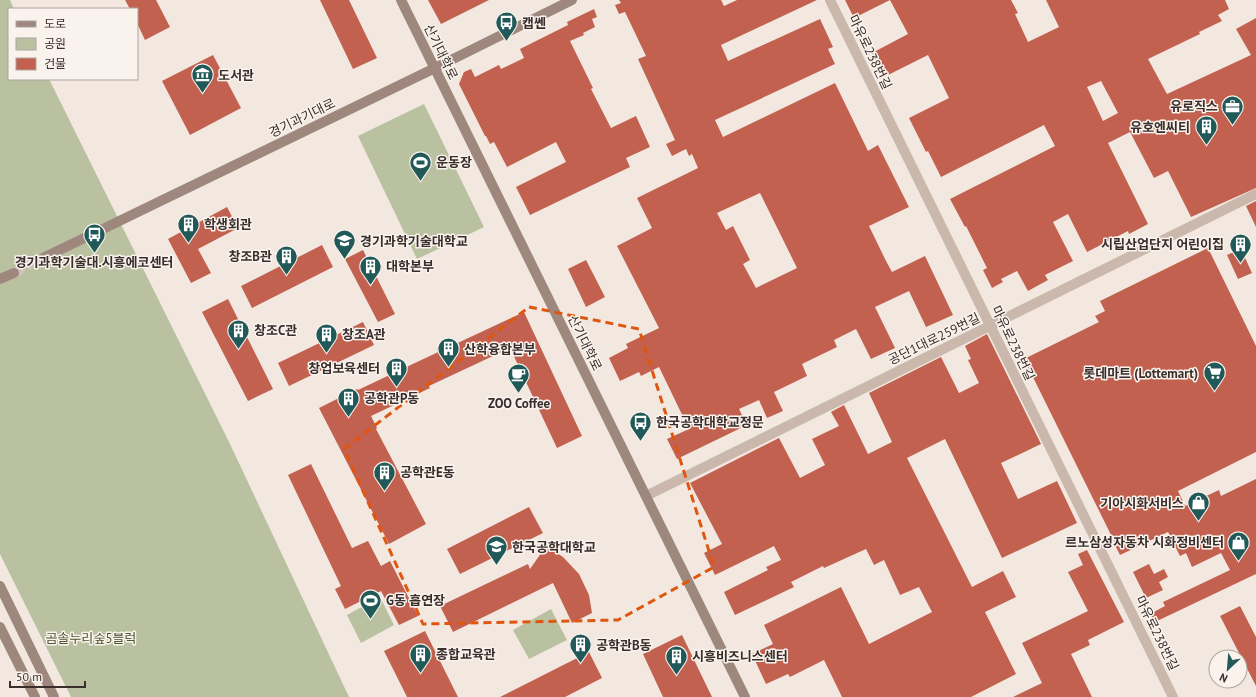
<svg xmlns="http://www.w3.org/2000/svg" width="1256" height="697" font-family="'PT Sans','Noto Sans KR',sans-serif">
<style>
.green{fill:#b9c1a0}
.building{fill:#c2614f;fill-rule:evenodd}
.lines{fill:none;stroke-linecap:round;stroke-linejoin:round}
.secondary-tunnel{stroke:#cdc3bc;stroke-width:10;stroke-dasharray:10 5;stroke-linecap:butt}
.street{stroke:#cbb8ac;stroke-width:10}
.secondary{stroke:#9e877d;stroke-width:10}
.marked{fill:none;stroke:#df570e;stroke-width:3;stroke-dasharray:8 5;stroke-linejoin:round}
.labels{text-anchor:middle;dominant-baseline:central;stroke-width:3;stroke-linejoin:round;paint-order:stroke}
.poi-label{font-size:13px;font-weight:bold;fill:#392e2b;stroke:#faf3ed;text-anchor:start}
.street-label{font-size:13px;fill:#392e2b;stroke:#faf3ed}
.park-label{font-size:13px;fill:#4b562f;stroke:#faf3ed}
</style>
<rect width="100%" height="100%" fill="#f2e8e0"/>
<g class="green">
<polygon points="0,0 10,0 14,9 9,9 9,79 49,79 230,444 349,697 71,697 0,554"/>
<polygon points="424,104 484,227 417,259 358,136"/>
<polygon points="380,597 394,625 361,643 347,615"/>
<polygon points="551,609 567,640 529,659 513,630"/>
</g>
<g class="building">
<polygon points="125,0 156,0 170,27 145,40 137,23 137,9 130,9"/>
<polygon points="320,0 349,0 377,58 353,69"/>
<polygon points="428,0 489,0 441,24"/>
<path d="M619,0H721L724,6L737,0H817L721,45L728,61L820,19L833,47L828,49L835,64L715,120L723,137L835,83L868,151L878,145L909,207L869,226L886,261L892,272L925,256L953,315L926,327L909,291L875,307L895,348L871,359L856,329L834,340L837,347L802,364L807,376L774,392L783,411L767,418L759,400L739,409L747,425L677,459L667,439L689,429L659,367L641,376L639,372L620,381L609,358L628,348L626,344L659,328L617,246L652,228L637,198L698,168L692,154L689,156L686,149L672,156L666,144L675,140L638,59L646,56L625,12L619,14L615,5L621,3ZM760,193L797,268L756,288L743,264L750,260L733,226L726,230L717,213Z"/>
<polygon points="845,0 890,0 854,18"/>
<path d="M890,0H1011L1018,13L1015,14L1028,42L1059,27L1046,0H1225L1229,9L1218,15L1222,21L1199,32L1200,34L1148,59L1167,94L1251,55L1236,29L1256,18V188L1191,217L1168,171L1154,178L1130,132L1108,143L1148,224L1129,234L1128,231L1087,252L1068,214L1053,222L1073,261L1045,275L1048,280L1028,291L1017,271L1001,279L1003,282L992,288L983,270L987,268L966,226L965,227L950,199L1055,146L1044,125L941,177L928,151L926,152L909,118L949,98L928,55L884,77L872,53L908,34ZM1101,81L1118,113L1103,121L1087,87Z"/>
<polygon points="594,9 597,17 592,19 595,27 583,33 584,35 570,41 593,88 591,89 611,128 636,116 650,147 626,158 630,167 530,215 516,187 566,162 556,142 507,167 494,142 490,144 486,136 485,136 459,84 464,72 471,69 475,77 499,65 501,69 524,58 520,49 568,25 567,22"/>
<polygon points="213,55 241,108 190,135 162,81"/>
<polygon points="1256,201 1256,227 1246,206"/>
<polygon points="227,207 238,228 198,249 211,273 191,283 168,239"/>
<polygon points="322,245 333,267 252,308 241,286"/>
<polygon points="1208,248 1256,346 1256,452 1178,491 1185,506 1219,490 1221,496 1256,479 1256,574 1155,622 1150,614 1165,606 1163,602 1230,570 1221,553 1192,567 1186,553 1180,556 1168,532 1120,555 1114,543 1115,543 1024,359 1099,322 1095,316 1105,311 1100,301"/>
<polygon points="1241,249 1252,273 1238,279 1227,255"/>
<polygon points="363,250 395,314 378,322 345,259"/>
<polygon points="586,260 605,297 586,307 568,269"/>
<polygon points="228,299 273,389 248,401 202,312"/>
<polygon points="524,312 582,436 557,448 510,348 429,386 430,388 371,416 377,428 376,429 426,524 389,544 319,408 357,389 358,390 417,362"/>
<polygon points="363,322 374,345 289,386 278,363"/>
<polygon points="987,334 1041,444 1001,463 1018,499 1057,481 1077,523 1002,558 945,439 907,458 972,587 1003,571 1016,597 985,612 1016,674 971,697 842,697 824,660 790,677 788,674 766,684 752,654 773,644 764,625 841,587 869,644 932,612 919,587 900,595 884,560 874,565 866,549 824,568 823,566 791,582 794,587 735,615 724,592 768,570 766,567 781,560 774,546 715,575 704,553 722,544 690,483 779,438 800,478 825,465 812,439 839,426 831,412 844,405 868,454 892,442 869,393 941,357 959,393 979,383 968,360 971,359 965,346"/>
<polygon points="311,464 352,548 368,541 381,566 390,561 418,616 399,625 381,591 345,609 335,589 341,586 288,475"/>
<polygon points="529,507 543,533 460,574 447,549"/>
<polygon points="546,546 563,557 579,574 589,595 592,613 572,623 553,583 453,632 440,606 528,564 530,569"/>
<polygon points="1087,550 1124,622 1088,640 1090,645 1071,654 1092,697 1013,697 1042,683 1022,643 1088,611 1068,572 1083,565 1078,554"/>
<polygon points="1149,564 1154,574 1164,569 1168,577 1159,582 1163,590 1146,598 1133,572"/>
<polygon points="1240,606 1256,637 1256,686 1220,616"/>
<polygon points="425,631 458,697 407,697 384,651"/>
<polygon points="682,635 712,697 663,697 643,654"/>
<polygon points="589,652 602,678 565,697 500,697"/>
</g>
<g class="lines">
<polyline class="secondary-tunnel" points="14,273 43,258"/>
<g class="street">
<polyline points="830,0 1173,697"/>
<polyline points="646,496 1256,194"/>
</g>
<g class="secondary">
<polyline points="401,0 745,697"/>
<polyline points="43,258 435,68 572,0"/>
<polyline points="0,279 14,273"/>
<polyline points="0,586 54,697"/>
<polyline points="0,627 35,697"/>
</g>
</g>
<path class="marked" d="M529,307L639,329L714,567L618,620L423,624L344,449Z"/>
<defs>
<symbol id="bus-pin" viewBox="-11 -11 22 30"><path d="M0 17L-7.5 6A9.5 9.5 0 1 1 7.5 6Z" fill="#215959" stroke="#faf3ed"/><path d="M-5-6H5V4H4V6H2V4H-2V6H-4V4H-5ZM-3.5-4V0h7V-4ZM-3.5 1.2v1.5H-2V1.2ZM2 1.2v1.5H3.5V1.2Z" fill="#fff"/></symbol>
<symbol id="museum-pin" viewBox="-11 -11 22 30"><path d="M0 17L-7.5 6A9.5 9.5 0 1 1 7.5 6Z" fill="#215959" stroke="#faf3ed"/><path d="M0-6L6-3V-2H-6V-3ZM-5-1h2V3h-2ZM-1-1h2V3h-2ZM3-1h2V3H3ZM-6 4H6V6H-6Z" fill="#fff"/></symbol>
<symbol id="office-pin" viewBox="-11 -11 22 30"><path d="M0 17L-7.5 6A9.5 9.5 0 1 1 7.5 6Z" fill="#215959" stroke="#faf3ed"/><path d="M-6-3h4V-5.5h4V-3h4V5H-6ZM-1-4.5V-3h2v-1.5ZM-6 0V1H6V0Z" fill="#fff"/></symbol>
<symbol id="building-pin" viewBox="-11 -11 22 30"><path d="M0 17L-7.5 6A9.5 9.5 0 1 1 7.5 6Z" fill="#215959" stroke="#faf3ed"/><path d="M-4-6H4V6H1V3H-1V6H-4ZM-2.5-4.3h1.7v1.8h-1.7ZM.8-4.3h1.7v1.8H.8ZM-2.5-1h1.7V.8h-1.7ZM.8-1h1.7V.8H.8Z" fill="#fff"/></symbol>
<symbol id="stadium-pin" viewBox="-11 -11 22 30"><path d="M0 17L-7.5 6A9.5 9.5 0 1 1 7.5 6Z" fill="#215959" stroke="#faf3ed"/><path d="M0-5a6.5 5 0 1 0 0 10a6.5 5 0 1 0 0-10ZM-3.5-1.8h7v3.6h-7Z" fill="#fff"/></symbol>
<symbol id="university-pin" viewBox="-11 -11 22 30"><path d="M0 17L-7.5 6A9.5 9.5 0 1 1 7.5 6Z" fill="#215959" stroke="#faf3ed"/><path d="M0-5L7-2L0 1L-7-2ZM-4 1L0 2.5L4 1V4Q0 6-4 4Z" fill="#fff"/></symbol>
<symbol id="supermarket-pin" viewBox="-11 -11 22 30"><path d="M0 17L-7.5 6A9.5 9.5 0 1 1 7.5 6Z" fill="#215959" stroke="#faf3ed"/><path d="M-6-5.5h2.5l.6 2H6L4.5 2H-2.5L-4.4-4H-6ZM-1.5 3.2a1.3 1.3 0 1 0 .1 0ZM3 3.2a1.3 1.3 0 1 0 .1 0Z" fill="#fff"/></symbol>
<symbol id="cafe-pin" viewBox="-11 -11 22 30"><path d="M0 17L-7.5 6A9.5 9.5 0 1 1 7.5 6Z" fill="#215959" stroke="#faf3ed"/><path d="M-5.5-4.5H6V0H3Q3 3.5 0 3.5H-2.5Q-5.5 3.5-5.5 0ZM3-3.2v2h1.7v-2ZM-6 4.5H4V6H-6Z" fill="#fff"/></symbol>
<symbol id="shop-pin" viewBox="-11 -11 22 30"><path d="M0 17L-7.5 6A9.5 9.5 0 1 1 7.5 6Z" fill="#215959" stroke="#faf3ed"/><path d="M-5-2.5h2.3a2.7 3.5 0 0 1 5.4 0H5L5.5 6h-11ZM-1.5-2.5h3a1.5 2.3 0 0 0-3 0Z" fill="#fff"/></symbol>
</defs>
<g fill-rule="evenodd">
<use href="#bus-pin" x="494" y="10" width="25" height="34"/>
<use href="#museum-pin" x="190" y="62" width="25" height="34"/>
<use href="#office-pin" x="1220" y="94" width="25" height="34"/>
<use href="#building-pin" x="1194" y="114" width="25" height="34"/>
<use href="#stadium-pin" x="408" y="150" width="25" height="34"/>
<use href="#building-pin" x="176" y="212" width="25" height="34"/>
<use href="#bus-pin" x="82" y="222" width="25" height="34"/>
<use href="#university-pin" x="332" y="228" width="25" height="34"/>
<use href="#building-pin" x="1228" y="232" width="25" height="34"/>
<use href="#building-pin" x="274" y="244" width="25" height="34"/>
<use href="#building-pin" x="358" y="254" width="25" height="34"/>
<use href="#building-pin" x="226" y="318" width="25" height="34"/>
<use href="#building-pin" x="314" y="322" width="25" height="34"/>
<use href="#building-pin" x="436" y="336" width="25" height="34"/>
<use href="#building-pin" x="384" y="356" width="25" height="34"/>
<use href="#supermarket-pin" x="1202" y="360" width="25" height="34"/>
<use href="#cafe-pin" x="506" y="362" width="25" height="34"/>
<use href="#building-pin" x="336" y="386" width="25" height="34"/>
<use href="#bus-pin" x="628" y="410" width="25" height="34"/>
<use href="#building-pin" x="372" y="460" width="25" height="34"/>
<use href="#shop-pin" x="1186" y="490" width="25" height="34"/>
<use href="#shop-pin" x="1226" y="530" width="25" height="34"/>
<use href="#university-pin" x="484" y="534" width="25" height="34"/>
<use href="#stadium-pin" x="358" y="588" width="25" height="34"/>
<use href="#building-pin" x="568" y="632" width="25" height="34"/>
<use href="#building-pin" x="408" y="642" width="25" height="34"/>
<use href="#building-pin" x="664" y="644" width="25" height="34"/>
</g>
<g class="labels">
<g class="poi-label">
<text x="522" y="23">캡쎈</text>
<text x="218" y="75">도서관</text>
<text x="1218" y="106" text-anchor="end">유로직스</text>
<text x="1190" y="127" text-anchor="end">유호엔씨티</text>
<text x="436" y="162">운동장</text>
<text x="204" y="224">학생회관</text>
<text x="360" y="241">경기과학기술대학교</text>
<text x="1224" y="244" text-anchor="end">시립산업단지 어린이집</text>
<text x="272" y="256" text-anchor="end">창조B관</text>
<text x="94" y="262" text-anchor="middle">경기과학기술대.시흥에코센터</text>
<text x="386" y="266">대학본부</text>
<text x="254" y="330">창조C관</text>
<text x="342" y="334">창조A관</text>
<text x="464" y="349">산학융합본부</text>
<text x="380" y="368" text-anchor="end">창업보육센터</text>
<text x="1198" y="373" text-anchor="end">롯데마트 (Lottemart)</text>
<text x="364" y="398">공학관P동</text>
<text x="519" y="403" text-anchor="middle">ZOO Coffee</text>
<text x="656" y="422">한국공학대학교정문</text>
<text x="400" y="472">공학관E동</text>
<text x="1184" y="503" text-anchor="end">기아시화서비스</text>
<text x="1224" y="542" text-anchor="end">르노삼성자동차 시화정비센터</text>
<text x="512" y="547">한국공학대학교</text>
<text x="386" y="600">G동 흡연장</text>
<text x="596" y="645">공학관B동</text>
<text x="436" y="654">종합교육관</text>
<text x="692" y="656">시흥비즈니스센터</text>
</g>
<g class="street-label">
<text transform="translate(441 52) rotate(64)">산기대학로</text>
<text transform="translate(870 52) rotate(64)">마유로238번길</text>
<text transform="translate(302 118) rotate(-26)">경기과기대로</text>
<text transform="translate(934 339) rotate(-26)">공단1대로259번길</text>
<text transform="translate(585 343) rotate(64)">산기대학로</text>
<text transform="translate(1013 343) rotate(64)">마유로238번길</text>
<text transform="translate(1157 633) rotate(64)">마유로238번길</text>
</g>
<g class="park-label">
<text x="91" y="638">곰솔누리숲5블럭</text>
</g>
</g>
<rect x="8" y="8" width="130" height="72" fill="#faf3ed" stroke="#ada49f"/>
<rect x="16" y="21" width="20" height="6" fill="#9e877d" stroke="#ada49f"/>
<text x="44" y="28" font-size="12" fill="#392e2b">도로</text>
<rect x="16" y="38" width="20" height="12" fill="#b9c1a0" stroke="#ada49f"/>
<text x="44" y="48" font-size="12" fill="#392e2b">공원</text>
<rect x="16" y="58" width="20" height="12" fill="#c2614f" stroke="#ada49f"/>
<text x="44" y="68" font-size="12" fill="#392e2b">건물</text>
<g transform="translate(1228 669) rotate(206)"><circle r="19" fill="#faf3ed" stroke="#ada49f"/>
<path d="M0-3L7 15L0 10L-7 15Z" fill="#215959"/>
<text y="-6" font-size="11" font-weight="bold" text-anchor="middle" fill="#392e2b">N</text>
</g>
<path d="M10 681v6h75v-6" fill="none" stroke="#392e2b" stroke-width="2"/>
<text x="16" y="681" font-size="12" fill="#392e2b" stroke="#faf3ed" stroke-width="3" paint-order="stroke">50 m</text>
</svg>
